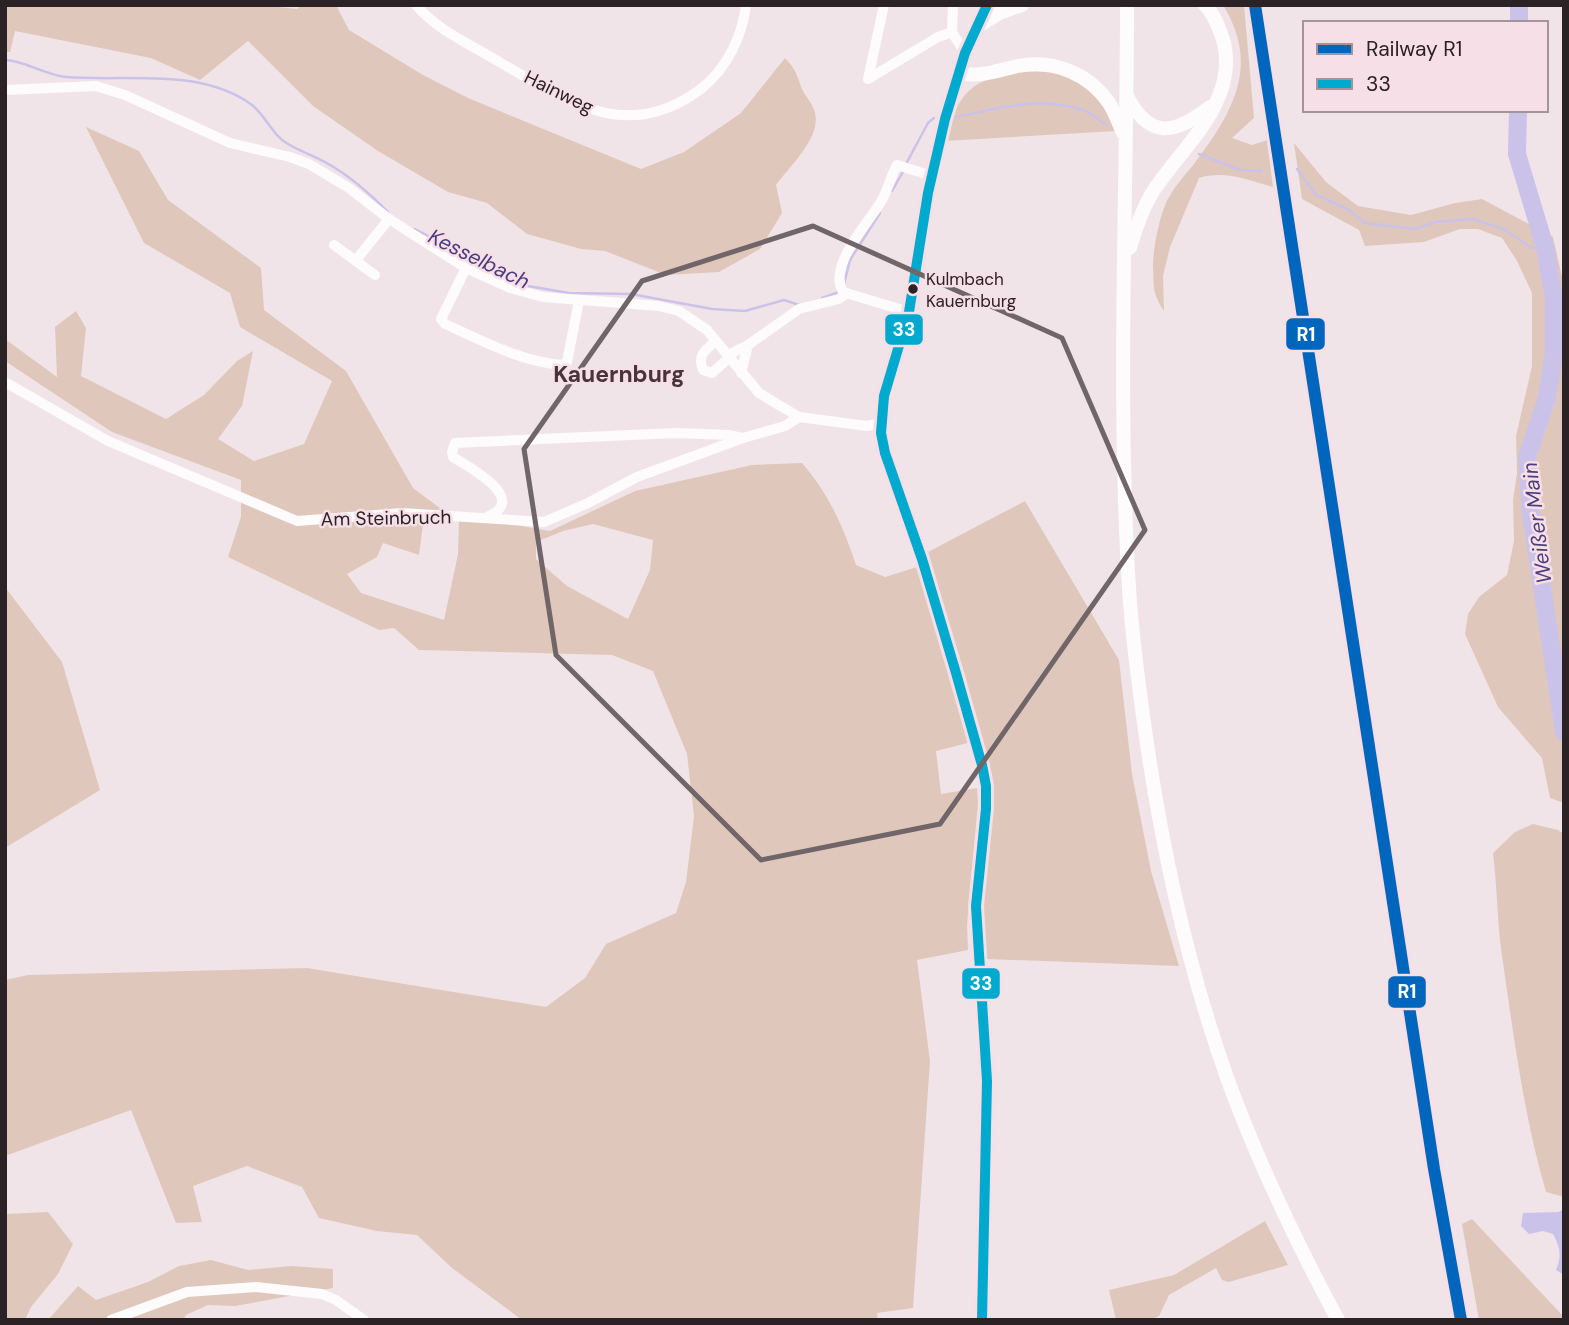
<svg xmlns="http://www.w3.org/2000/svg" width="1569" height="1325" font-family="'DM Sans',sans-serif">
<style>
.green{fill:#dfc8bb;fill-rule:evenodd}
.water{fill:#cbc2e9}
.lines{fill:none;stroke-linecap:round;stroke-linejoin:round}
.stream{stroke:#cbc2e9;stroke-width:2.5}
.river{stroke:#cbc2e9;stroke-width:18}
.minor{stroke:#fdfbfc;stroke-width:10}
.highway{stroke:#fdfbfc;stroke-width:14}
.bus-1-casing{stroke:#f6dfe6;stroke-width:16}
.bus-1{stroke:#00a9ce;stroke-width:10}
.rail-1-casing{stroke:#f6dfe6;stroke-width:18}
.rail-1{stroke:#0065bd;stroke-width:12}
.marked{fill:none;stroke:#706669;stroke-width:5;stroke-linejoin:round}
.bus-dot{fill:#2a2225;stroke:#f6dfe6;stroke-width:2.5}
.labels{text-anchor:middle;dominant-baseline:central;stroke-width:5;stroke-linejoin:round;paint-order:stroke}
.bus-label{font-size:17px;fill:#2a2225;stroke:#f6dfe6;text-anchor:start}
.street-label{font-size:19px;fill:#2a2225;stroke:#f6dfe6}
.water-label{font-size:21px;font-style:italic;fill:#4b3d7f;stroke:#f6dfe6}
.quarter-label{font-size:23px;font-weight:bold;fill:#47353b;stroke:#f6dfe6}
.line-badge{stroke:#f6dfe6;stroke-width:2.5}
.badge-label{font-size:19px;text-anchor:middle;font-weight:bold;fill:#fff}
</style>
<rect width="100%" height="100%" fill="#f1e4e8"/>
<g class="green">
<path d="M5,5H260L297,9L302,5H336L349,30L423,75L468,98L641,169L684,152L741,113L785,58C798,72 796,75 803,91C806,97 812,103 814,110C824,135 790,166 776,185L782,213L760,249L719,272L666,275L605,251L581,249L527,234L487,203L448,192L378,151L313,106L248,41L200,80L151,58L15,31L10,52H5Z"/>
<path d="M1223,5H1244L1254,118L1232,138L1252,145L1267,140L1273,187C1248,180 1224,170 1199,178L1170,247L1163,276L1164,311C1152,293 1154,287 1153,266C1153,249 1160,213 1168,199C1175,186 1185,175 1194,164C1232,113 1261,67 1223,5Z"/>
<path d="M1015,71L1058,72L1083,83L1111,114L1116,131L945,141C958,95 967,82 1015,71Z"/>
<path d="M86,127L139,151L168,200L261,268L264,310L346,371L413,488L445,512L550,531L635,491L752,465L802,463C829,494 843,526 856,565L885,577L917,567L968,743L936,751L941,794L977,788L978,803L967,925L968,950L917,960L930,1061L913,1308L877,1313L878,1320H522L452,1268L417,1235L377,1231L319,1218L302,1187L247,1166L193,1186L202,1222L176,1223L131,1110L5,1156V980L28,975L307,968L546,1007L585,978L606,944L676,913L686,882L694,816L687,754L653,671L612,655L419,650L394,628L379,630L228,557L241,517V480L112,432L5,361V339L57,377L55,327L76,311L86,328L81,376L166,419L204,395L237,361L253,351L242,406L218,439L254,461L304,444L332,381L240,327L230,293L144,243ZM424,517L459,520L458,554L444,620L361,593L347,574L377,557L383,543L419,555ZM593,524L653,540L650,570L628,619L567,586L536,559V542L563,531Z"/>
<polygon points="1294,143 1326,182 1358,206 1411,215 1455,203 1482,199 1553,237 1564,286 1564,803 1550,798 1542,758 1498,707 1465,634 1468,614 1479,597 1507,575 1514,541 1513,500 1517,473 1516,436 1532,366 1532,293 1517,261 1502,238 1478,229 1460,229 1424,242 1365,246 1359,230 1302,199"/>
<path d="M1025,501L1119,660L1132,774L1151,871L1179,966L986,959C985,942 983,926 983,910C985,858 995,809 986,757L928,552Z"/>
<polygon points="5,587 62,662 100,790 5,848"/>
<path d="M1533,824L1558,830L1564,834V1197L1546,1192C1523,1113 1513,1031 1501,949C1497,917 1497,885 1493,853L1515,832Z"/>
<polygon points="48,1212 73,1244 58,1274 31,1307 25,1320 5,1320 5,1216 6,1214"/>
<polygon points="1472,1219 1564,1317 1564,1320 1479,1320 1462,1224"/>
<polygon points="1265,1221 1288,1265 1229,1282 1222,1280 1216,1268 1169,1295 1159,1316 1150,1320 1116,1320 1109,1290 1174,1275"/>
<polygon points="211,1260 248,1270 291,1266 333,1269 333,1288 235,1306 208,1305 186,1315 183,1320 48,1320 78,1286 96,1300 148,1282 179,1266"/>
</g>
<path class="water" d="M1564,1209V1275L1556,1270C1562,1256 1560,1247 1553,1234L1543,1231L1529,1234L1521,1226L1523,1213L1558,1212Z"/>
<g class="lines">
<g class="stream">
<path d="M5,60C23,60 45,75 66,77C127,82 200,67 252,105C266,116 272,135 288,144C303,153 321,158 335,168C355,180 372,196 388,212"/>
<path d="M956,117C997,109 1041,95 1083,110C1091,113 1099,120 1106,125"/>
<polyline points="1199,154 1240,170 1261,171"/>
<polyline points="906,164 928,123 934,118"/>
<polyline points="1297,169 1315,194 1349,210 1365,223 1415,229 1436,222 1472,219 1503,229 1532,248 1545,247"/>
<polyline points="892,191 904,170"/>
<polyline points="415,229 522,285 569,293 631,294 712,309 745,311 784,300 799,305"/>
<polyline points="844,284 850,260 880,213"/>
<polyline points="822,298 839,292"/>
</g>
<g class="river">
<polyline points="1519,23 1519,5"/>
<polyline points="1518,110 1517,154 1545,247 1554,299 1554,352 1547,398 1527,457 1531,514 1564,732"/>
</g>
<g class="minor">
<path d="M416,5C436,29 469,44 496,60C565,100 627,146 702,88C727,68 742,37 746,5"/>
<polyline points="953,5 952,32 965,53"/>
<polyline points="868,79 938,37 952,32"/>
<polyline points="868,79 884,5"/>
<polyline points="5,90 96,86 125,95 230,143 290,157 309,164 349,188 389,219 466,268 510,288 543,297 659,306 679,311 707,330 759,393 799,417 867,426 881,423"/>
<polyline points="334,245 375,275"/>
<polyline points="356,260 389,219"/>
<path d="M466,268L441,319L445,324C483,341 521,362 563,365L567,362L579,301"/>
<path d="M909,312L843,292C827,265 869,223 882,200C888,189 891,176 897,165L932,176"/>
<path d="M716,341C705,350 697,355 703,370L712,373L730,357"/>
<polyline points="728,355 748,345 799,309 839,299 847,293"/>
<polyline points="741,373 748,345"/>
<polyline points="5,382 108,441 297,521 402,513 544,522 588,503 637,477 743,438 785,426 799,417"/>
<path d="M487,517C530,499 470,468 453,457L452,452L455,443L676,433L728,435L743,438"/>
<polyline points="111,1320 187,1292 256,1287 322,1294 336,1300 364,1320"/>
<polyline points="982,1320 987,1081 976,906 986,809 986,786 982,765 956,673 922,559 885,453 881,433 884,396 909,312 928,193 945,119 965,53 987,5"/>
</g>
<g class="highway">
<path d="M1127,5C1127,199 1117,395 1129,588C1132,638 1139,688 1146,737C1163,855 1189,973 1230,1086C1260,1166 1297,1244 1338,1320"/>
<polyline points="975,28 999,13 1022,5"/>
<path d="M959,73C980,78 998,70 1018,66C1054,59 1089,74 1109,103C1115,112 1119,124 1123,133"/>
<path d="M1128,98C1152,142 1177,132 1210,107"/>
<path d="M1130,248C1135,230 1142,210 1152,193C1181,148 1238,103 1224,43C1220,30 1215,15 1205,5"/>
</g>
<defs>
<polyline id="bus-1" points="982,1320 987,1081 976,906 986,809 986,786 982,765 956,673 922,559 885,453 881,433 884,396 909,312 928,193 945,119 965,53 987,5"/>
</defs>
<use href="#bus-1" class="bus-1-casing"/>
<use href="#bus-1" class="bus-1"/>
<defs>
<polyline id="rail-1" points="1255,5 1434,1169 1461,1320"/>
</defs>
<use href="#rail-1" class="rail-1-casing"/>
<use href="#rail-1" class="rail-1"/>
</g>
<path class="marked" d="M813,226L1062,338L1145,530L940,824L761,860L556,655L524,449L642,281Z"/>
<circle class="bus-dot" cx="913" cy="289" r="6"/>
<g class="labels">
<g class="bus-label">
<text x="926" y="279">Kulmbach<tspan x="926" dy="22">Kauernburg</tspan></text>
</g>
<g class="street-label">
<text transform="translate(559 92) rotate(26)">Hainweg</text>
<text transform="translate(386 518) rotate(-1)">Am Steinbruch</text>
</g>
<g class="water-label">
<text transform="translate(479 259) rotate(26)">Kesselbach</text>
<text transform="translate(1537 523) rotate(-97)">Weißer Main</text>
</g>
<g class="quarter-label">
<text x="619" y="374">Kauernburg</text>
</g>
</g>
<g class="line-badge">
<rect x="884" y="313" width="40" height="33" rx="7" fill="#00a9ce"/>
<rect x="1285" y="317" width="41" height="34" rx="7" fill="#0065bd"/>
<rect x="961" y="967" width="40" height="33" rx="7" fill="#00a9ce"/>
<rect x="1387" y="975" width="40" height="34" rx="7" fill="#0065bd"/>
</g>
<g class="badge-label">
<text x="904" y="336">33</text>
<text x="1306" y="341">R1</text>
<text x="981" y="990">33</text>
<text x="1407" y="998">R1</text>
</g>
<rect width="1569" height="1325" fill="none" stroke="#2a2225" stroke-width="14"/>
<rect x="1303" y="21" width="245" height="91" fill="#f6dfe6" stroke="#a49399" stroke-width="2"/>
<rect x="1317" y="44" width="35" height="10" fill="#0065bd" stroke="#a49399" stroke-width="2"/>
<text x="1366" y="56" font-size="21" fill="#2a2225">Railway R1</text>
<rect x="1317" y="79" width="35" height="10" fill="#00a9ce" stroke="#a49399" stroke-width="2"/>
<text x="1366" y="91" font-size="21" fill="#2a2225">33</text>
</svg>
